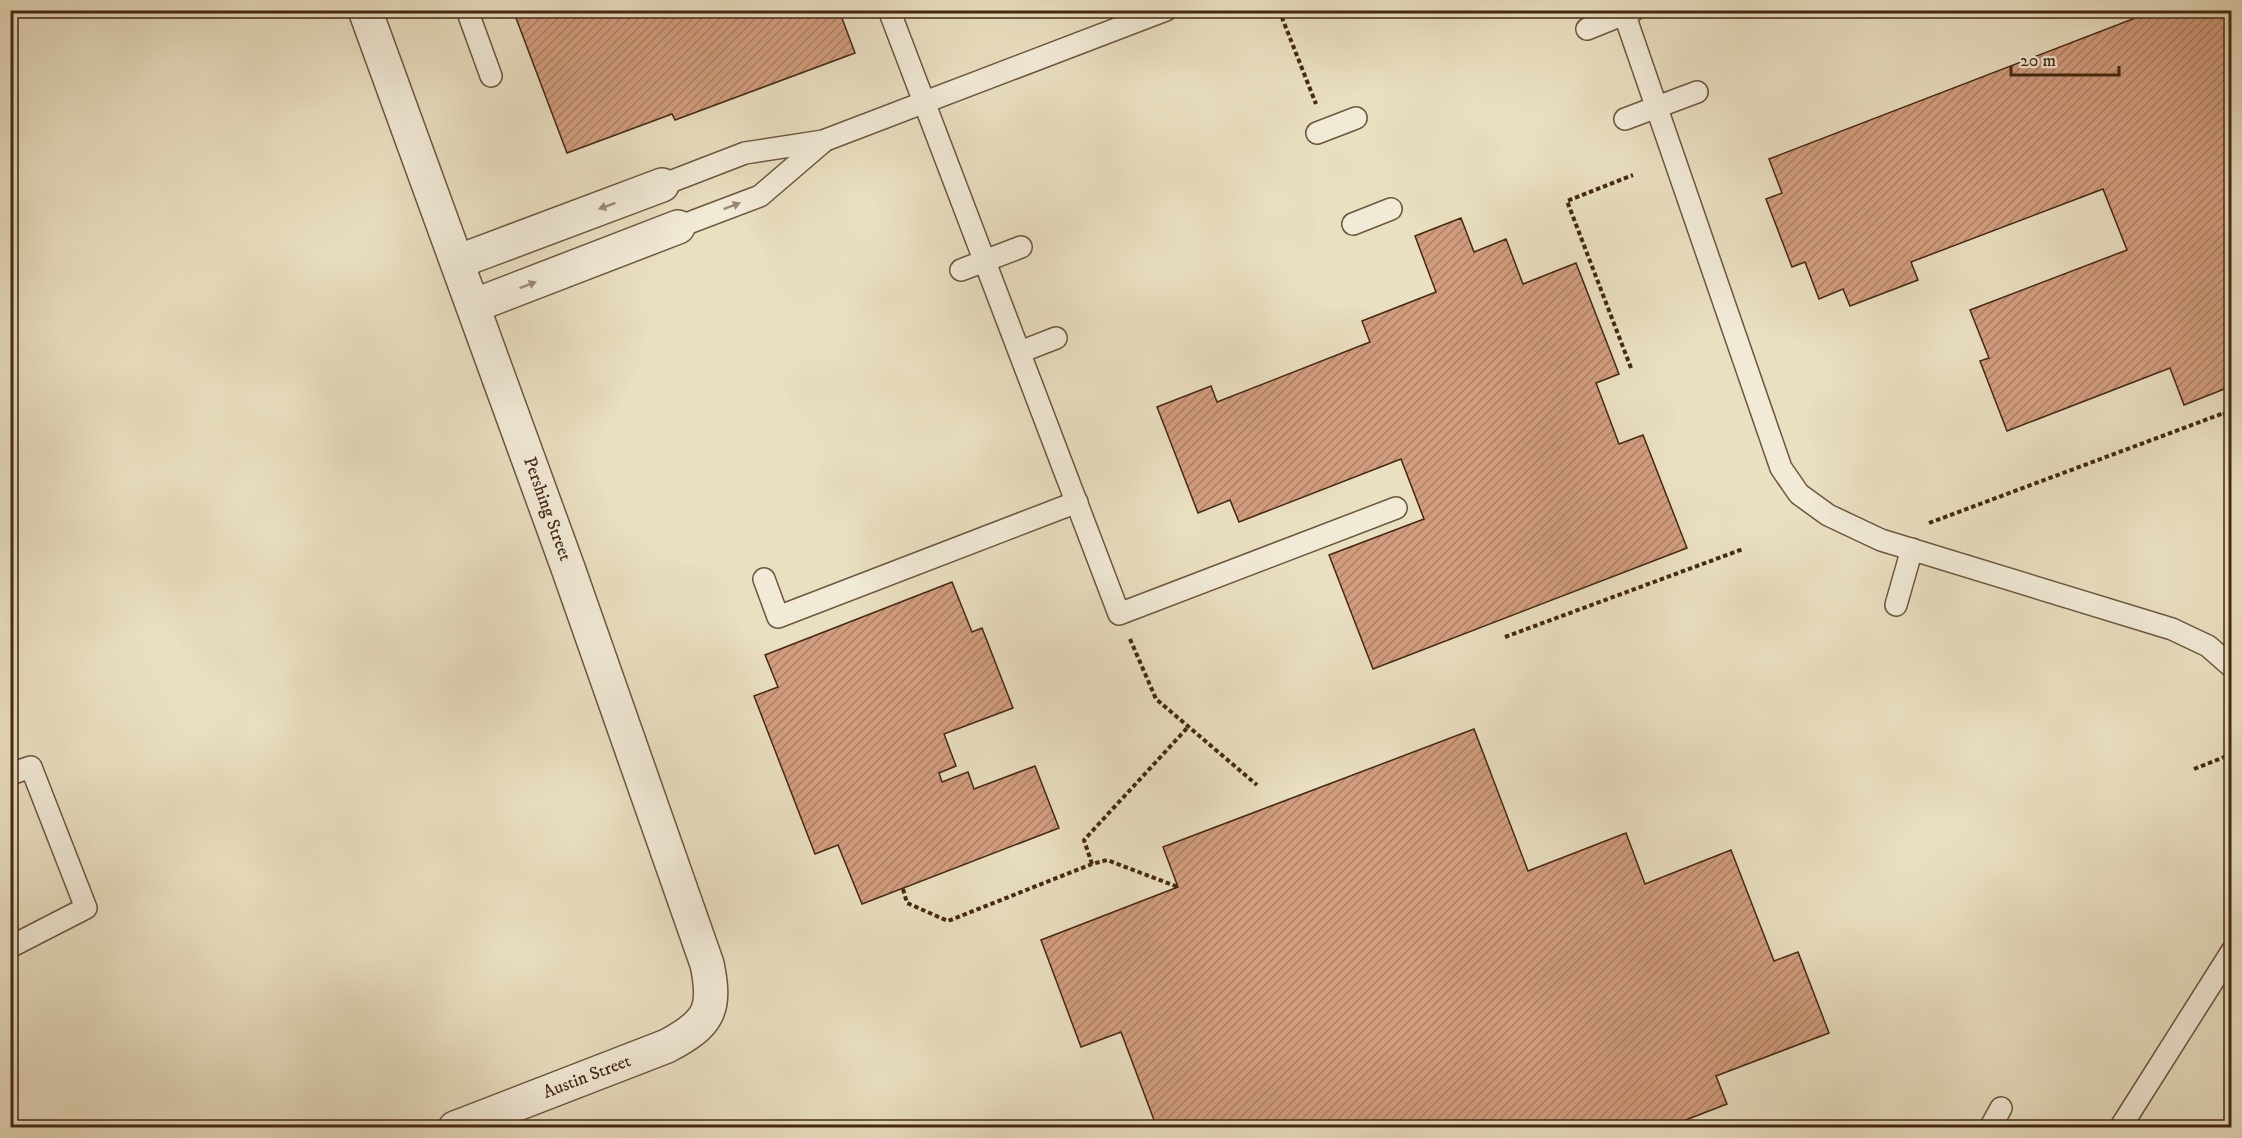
<svg xmlns="http://www.w3.org/2000/svg" width="2242" height="1138" font-family="'IM FELL DW Pica',serif">
<style>
.building{fill:url(#building-hatch);stroke:#442811;stroke-width:1.5}
.lines{fill:none;stroke-linecap:round;stroke-linejoin:round}
.service-casing{stroke:#6d563d;stroke-width:24}
.minor-casing{stroke:#6d563d;stroke-width:36}
.path{stroke:#442811;stroke-width:4;stroke-dasharray:4.5 3;stroke-linecap:butt}
.service{stroke:#f1ead7;stroke-width:21}
.minor{stroke:#f1ead7;stroke-width:33}
.oneway{fill:#9a8974}
.labels{text-anchor:middle;dominant-baseline:central;stroke-width:5;stroke-linejoin:round;paint-order:stroke}
.street-label{font-size:18px;fill:#442811;stroke:#f1ead7}
</style>
<defs>
<pattern id="building-hatch" width="6" height="6" patternUnits="userSpaceOnUse" patternTransform="scale(1.5)"><rect width="6" height="6" fill="#d29d7f"/><path d="M-1 1l2-2M0 6l6-6M5 7l2-2" fill="none" stroke="#ac8067"/></pattern>
</defs>
<rect width="100%" height="100%" fill="#e9dfc1"/>
<filter id="stains"><feTurbulence type="fractalNoise" baseFrequency=".00333" numOctaves="4"/><feColorMatrix values="0 0 0 0 .2 0 0 0 0 .09 0 0 0 0 .02 0 0 0 .5 -.17"/></filter>
<radialGradient id="worn" r=".72"><stop offset=".6" stop-color="#630" stop-opacity="0"/><stop offset="1" stop-color="#630" stop-opacity=".3"/></radialGradient>
<g class="building">
<polygon points="513,10 839,10 855,53 675,120 672,114 567,153"/>
<polygon points="2156,10 2232,10 2232,386 2184,405 2170,368 2007,431 1980,361 1989,358 1970,310 2127,250 2103,189 1911,262 1918,280 1850,306 1843,289 1819,299 1805,262 1792,267 1766,199 1782,193 1769,159"/>
<polygon points="1461,218 1474,252 1506,239 1523,284 1576,263 1619,374 1596,383 1619,444 1643,435 1687,548 1373,669 1329,555 1424,519 1401,459 1239,522 1230,500 1198,513 1157,407 1211,386 1217,402 1370,342 1362,321 1436,292 1415,236"/>
<polygon points="952,582 972,632 982,628 1013,708 944,734 956,766 939,773 942,782 968,772 974,789 1035,766 1059,828 862,904 838,845 815,854 754,696 778,687 765,655"/>
<polygon points="1474,729 1528,871 1626,833 1645,884 1731,850 1774,961 1798,952 1829,1033 1716,1076 1727,1104 1665,1128 1157,1128 1121,1032 1081,1047 1041,940 1178,887 1163,847"/>
</g>
<g class="lines">
<defs>
<g id="service">
<polyline points="467,10 491,76"/>
<polyline points="889,10 1119,614 1396,508"/>
<polyline points="1623,10 1781,468 1799,494 1828,515 1881,540 2172,629 2208,646 2232,667"/>
<polyline points="1587,29 1634,10"/>
<polyline points="1625,119 1697,92"/>
<polyline points="1317,133 1356,118"/>
<polyline points="662,185 745,153 823,141 1166,10"/>
<polyline points="1353,224 1391,209"/>
<polyline points="678,227 760,196 823,142"/>
<polyline points="961,270 1021,247"/>
<polyline points="1020,352 1056,338"/>
<polyline points="764,579 778,617 1077,502"/>
<polyline points="1896,605 1912,549"/>
<polyline points="10,774 31,767 86,908 10,947"/>
<polyline points="1990,1128 2001,1108"/>
<polyline points="2120,1128 2232,951"/>
</g>
<g id="minor">
<path d="M365,10L568,568L707,964C717,1011 708,1024 667,1046L455,1128"/>
<polyline points="457,262 662,185"/>
<polyline points="473,306 678,227"/>
</g>
</defs>
<use href="#service" class="service-casing"/>
<use href="#minor" class="minor-casing"/>
<g class="path">
<polyline points="1279,10 1316,104"/>
<polyline points="1631,368 1567,201 1633,175"/>
<polyline points="2224,412 2232,431"/>
<polyline points="1929,523 2232,410"/>
<polyline points="1505,637 1743,549"/>
<polyline points="1130,639 1156,699 1257,785"/>
<polyline points="2194,769 2232,754"/>
<polyline points="1092,864 1084,840 1189,726"/>
<polyline points="903,889 907,903 948,921 1092,864 1107,860 1178,887"/>
</g>
<use href="#service" class="service"/>
<use href="#minor" class="minor"/>
</g>
<defs><path id="oneway-solid" d="M-6-.8H1V-3.2L6.5 0L1 3.2V.8H-6Z" transform="scale(1.5)"/></defs>
<g class="oneway">
<use href="#oneway-solid" transform="translate(607 206) rotate(160)"/>
<use href="#oneway-solid" transform="translate(732 206) rotate(-21)"/>
<use href="#oneway-solid" transform="translate(528 285) rotate(-21)"/>
</g>
<g class="labels">
<g class="street-label">
<text transform="translate(547 509) rotate(70)">Pershing Street</text>
<text transform="translate(587 1077) rotate(-21)">Austin Street</text>
</g>
</g>
<rect width="2242" height="1138" fill="none" stroke="#e9dfc1" stroke-width="36"/>
<rect x="12" y="12" width="2218" height="1114" fill="none" stroke="#442811" stroke-width="3"/>
<rect x="18" y="18" width="2206" height="1102" fill="none" stroke="#442811" stroke-width="1.5"/>
<path d="M2011 66v9h108v-9" fill="none" stroke="#442811" stroke-width="3"/>
<text x="2020" y="66" font-size="18" fill="#442811" stroke="#f1ead7" stroke-width="4.5" paint-order="stroke">20 m</text>
<rect width="100%" height="100%" filter="url(#stains)"/>
<rect width="100%" height="100%" fill="url(#worn)"/>
</svg>
